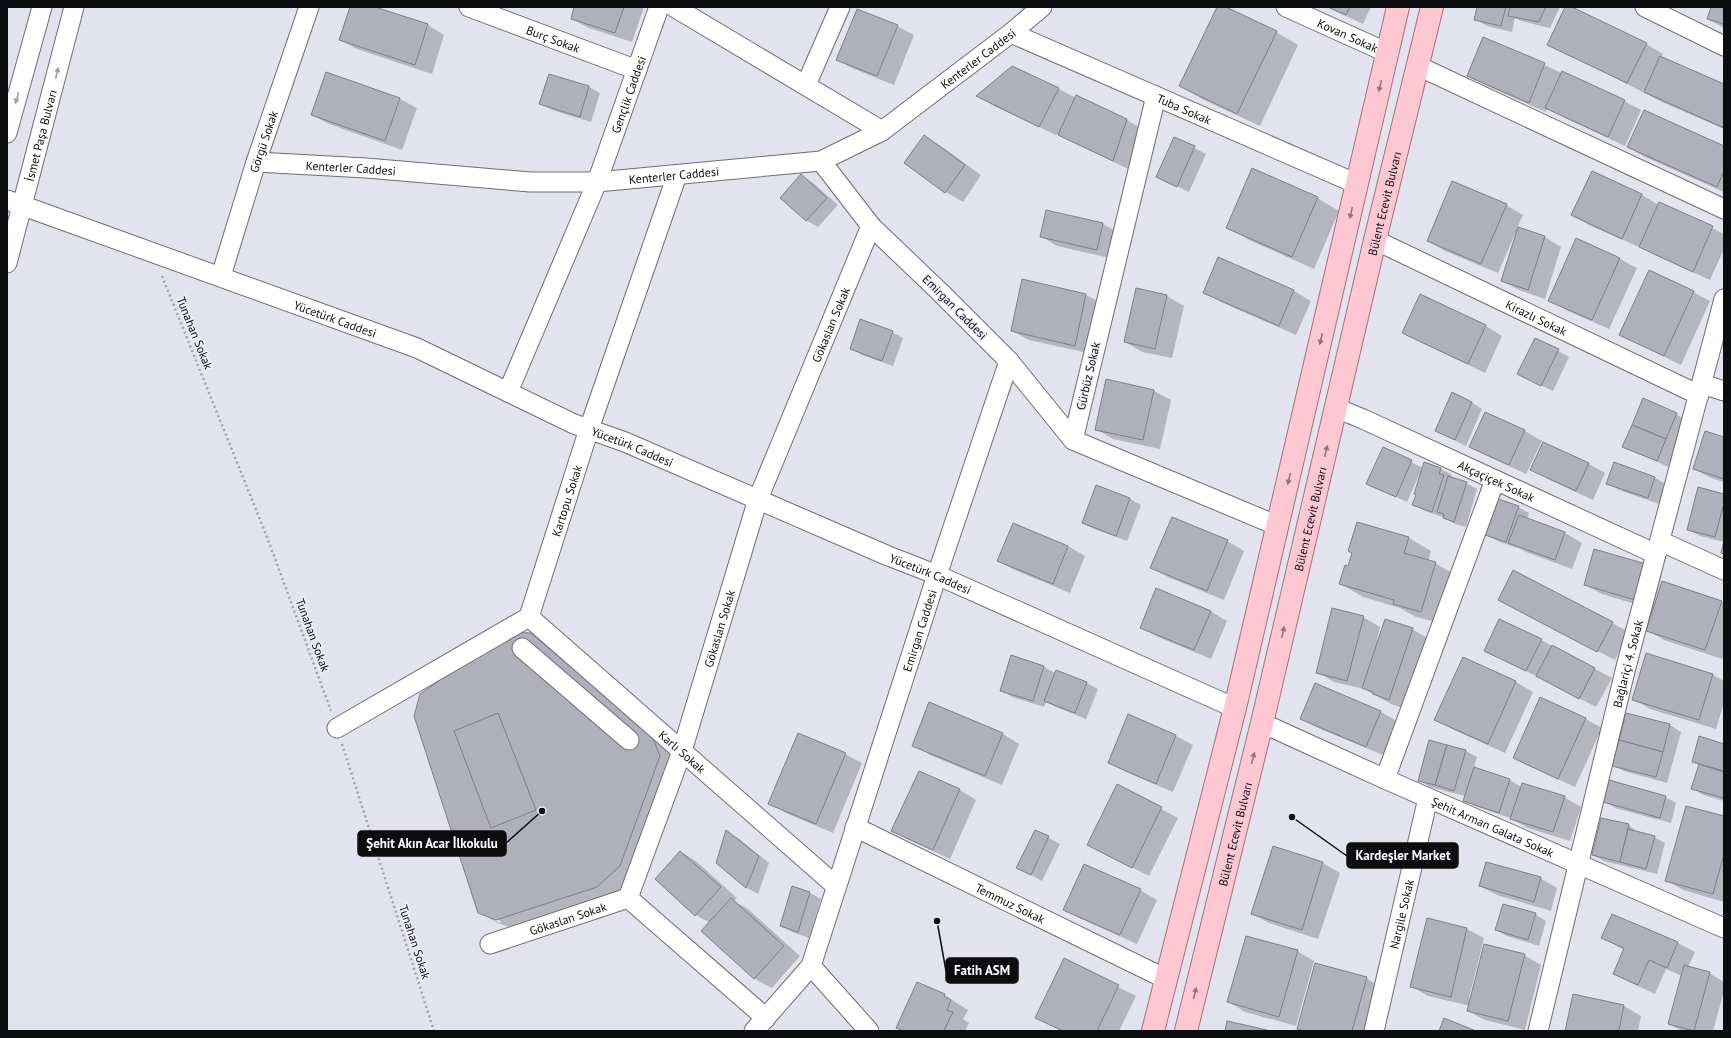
<svg xmlns="http://www.w3.org/2000/svg" width="1731" height="1038" font-family="'PT Sans',sans-serif">
<style>
.shadow{fill:#0003;fill-rule:evenodd}
.building{fill:#b0b0bc;stroke:#7e7f89}
.lines{fill:none;stroke-linecap:round;stroke-linejoin:round}
.minor-casing{stroke:#6d6d77;stroke-width:21}
.major-casing{stroke:#a86f7b;stroke-width:24}
.path{stroke:#9fa0a9;stroke-width:2.5;stroke-dasharray:2 3;stroke-linecap:butt}
.minor{stroke:#fff;stroke-width:19}
.major{stroke:#fdc8d2;stroke-width:22}
.oneway{fill:#9e9e9f}
.oneway2{fill:#91747b}
.labels{text-anchor:middle;dominant-baseline:central;stroke-width:3;stroke-linejoin:round;paint-order:stroke}
.street-label{font-size:12px;fill:#0c0d10;stroke:#f0f0fc}
.leader{fill:none;stroke:#0c0d10;stroke-width:1.5}
.callout-dot{fill:#0c0d10;stroke:#f0f0fc;stroke-width:1.5}
.callout{fill:#0c0d10;stroke:#0c0d10;stroke-width:1.5}
.callout-label{font-size:13px;text-anchor:middle;font-weight:bold;fill:#fff}
</style>
<rect width="100%" height="100%" fill="#e3e3ef"/>
<g class="shadow">
<polygon points="351,7 372,7 428,25 444,35 432,74 357,49 340,40"/>
<polygon points="576,7 644,7 632,42 589,28 572,19"/>
<polygon points="1018,7 1031,7 1029,12"/>
<polygon points="1218,7 1223,7 1276,32 1298,45 1260,126 1202,99 1180,86"/>
<polygon points="1326,7 1371,7 1363,24"/>
<polygon points="1478,7 1560,7 1550,28 1521,21 1515,18 1512,32 1487,26 1475,19"/>
<polygon points="1567,7 1570,7 1646,44 1663,54 1661,57 1724,85 1724,129 1662,102 1549,44"/>
<polygon points="1712,7 1724,7 1724,28 1708,19"/>
<polygon points="897,26 914,35 894,85 854,69 837,60"/>
<polygon points="1484,38 1624,101 1641,110 1625,146 1563,117 1547,108 1546,112 1485,85 1468,76"/>
<polygon points="1012,67 1059,89 1076,98 1077,97 1127,120 1144,130 1130,170 1057,134 1056,135 994,106 978,96"/>
<polygon points="327,73 400,99 417,108 402,150 329,124 312,115"/>
<polygon points="589,87 600,93 591,122 552,110 541,104"/>
<polygon points="924,136 941,146 981,175 963,202 946,192 905,163"/>
<polygon points="1174,138 1206,154 1189,192 1157,177"/>
<polygon points="1628,147 1724,147 1724,192 1645,157"/>
<polygon points="1592,172 1642,195 1659,205 1660,203 1724,234 1724,249 1710,280 1657,256 1639,246 1639,247 1589,225 1572,215"/>
<polygon points="801,176 812,182 838,205 818,227 807,221 781,198"/>
<polygon points="1317,198 1339,211 1314,269 1249,240 1227,227"/>
<polygon points="1506,205 1523,215 1517,228 1545,237 1561,247 1545,299 1519,290 1502,281 1517,232 1516,232 1498,273 1445,251 1428,241"/>
<polygon points="1103,224 1119,233 1114,259 1057,246 1041,236"/>
<polygon points="1576,239 1620,259 1637,268 1609,329 1566,310 1549,300"/>
<polygon points="1219,259 1294,291 1311,301 1296,335 1221,302 1204,292"/>
<polygon points="1023,281 1086,295 1103,304 1092,354 1029,340 1012,331"/>
<polygon points="1137,289 1167,296 1184,306 1172,358 1142,352 1125,342"/>
<polygon points="1693,292 1710,301 1681,365 1620,335"/>
<polygon points="1421,295 1486,326 1502,336 1485,373 1420,342 1403,332"/>
<polygon points="892,332 903,338 893,366 862,355 851,348"/>
<polygon points="1536,339 1569,357 1553,391 1530,380"/>
<polygon points="1107,380 1154,391 1171,400 1160,449 1113,439 1096,429"/>
<polygon points="1644,400 1688,420 1668,467 1624,446"/>
<polygon points="1471,402 1482,409 1466,446 1436,431"/>
<polygon points="1485,413 1525,431 1542,441 1526,474 1487,456 1470,447"/>
<polygon points="1724,438 1724,482 1711,478 1694,469"/>
<polygon points="1383,448 1423,468 1425,464 1441,469 1452,475 1451,478 1466,483 1477,489 1466,527 1455,524 1443,517 1425,511 1414,505 1421,476 1419,475 1407,502 1367,483"/>
<polygon points="1589,464 1605,473 1593,500 1548,479 1531,470"/>
<polygon points="1655,478 1666,484 1659,504 1619,490 1608,483"/>
<polygon points="1724,495 1724,542 1700,536 1689,530"/>
<polygon points="1130,499 1141,505 1127,541 1094,529 1083,523"/>
<polygon points="1518,507 1529,513 1527,519 1565,533 1582,543 1572,569 1526,552 1517,547 1517,548 1497,541 1486,534"/>
<polygon points="1409,538 1431,551 1428,561 1435,563 1457,576 1443,624 1416,617 1400,608 1363,597 1341,584 1349,567"/>
<polygon points="1227,541 1244,551 1224,600 1168,577 1151,567"/>
<polygon points="1068,546 1085,556 1070,593 1015,570 998,561"/>
<polygon points="1645,565 1662,575 1653,608 1721,602 1724,603 1724,654 1722,659 1664,640 1647,630 1654,610 1602,594 1585,585"/>
<polygon points="1516,609 1612,623 1629,632 1615,660"/>
<polygon points="1210,611 1227,621 1211,659 1158,637 1141,627"/>
<polygon points="1363,617 1380,627 1377,640 1412,629 1429,639 1406,709 1391,704 1364,689 1334,682 1317,672"/>
<path d="M531,634L548,644L669,746L676,766L637,875L614,896L514,929L496,922L479,912ZM493,918L501,921V923L493,920Z"/>
<polygon points="1541,640 1612,678 1596,707 1485,650"/>
<polygon points="1012,657 1044,667 1055,673 1056,671 1087,683 1098,689 1086,719 1056,707 1046,702 1044,707 1012,697 1001,690"/>
<polygon points="1463,658 1516,682 1533,692 1505,753 1452,729 1435,719"/>
<polygon points="1713,675 1724,681 1724,702 1716,729 1650,709 1633,699"/>
<polygon points="1315,684 1381,712 1397,721 1383,755 1318,728 1301,718"/>
<polygon points="1129,716 1176,736 1193,745 1173,792 1126,772 1109,763"/>
<polygon points="1586,719 1602,728 1575,787 1531,767 1514,758"/>
<polygon points="1670,725 1681,732 1667,783 1624,771 1613,765"/>
<polygon points="1003,734 1019,744 1002,785 930,755 913,745"/>
<polygon points="1724,745 1724,801 1703,795 1692,788 1699,765 1693,761"/>
<polygon points="1466,751 1477,757 1474,768 1510,780 1521,787 1564,797 1581,807 1570,841 1528,828 1510,818 1475,806 1464,800 1465,796 1430,787 1419,780"/>
<polygon points="845,754 862,763 833,833 786,813 769,803"/>
<polygon points="919,772 960,790 976,800 950,859 909,840 892,831"/>
<polygon points="1118,786 1178,818 1149,876 1088,845"/>
<polygon points="1665,797 1676,803 1671,823 1615,808 1604,801"/>
<polygon points="1724,817 1724,902 1683,890 1666,880"/>
<polygon points="1628,825 1639,833 1654,837 1665,843 1657,874 1604,861 1593,855"/>
<polygon points="1036,831 1060,844 1042,881 1018,868"/>
<polygon points="727,832 738,838 769,863 758,894 747,888 717,863"/>
<polygon points="1273,847 1323,863 1340,873 1318,939 1269,923 1252,914"/>
<polygon points="681,852 697,862 737,898 734,901 748,909 800,956 772,988 755,979 703,931 710,923 696,915 656,879"/>
<polygon points="1540,878 1557,888 1551,911 1497,895 1480,886"/>
<polygon points="792,888 810,893 821,899 809,938 792,932 781,926"/>
<polygon points="1140,890 1157,900 1137,944 1081,919 1065,909"/>
<polygon points="1535,914 1546,921 1539,946 1507,936 1496,930"/>
<polygon points="1612,915 1678,943 1695,952 1688,967 1709,973 1724,982 1724,991 1713,1031 1682,1031 1669,1024 1682,976 1666,969 1655,994 1631,983 1614,974 1624,950 1602,938"/>
<polygon points="1428,919 1467,929 1484,938 1469,998 1471,999 1524,955 1541,965 1525,1030 1485,1020 1468,1011 1470,1006 1428,996 1411,986"/>
<polygon points="1297,951 1314,961 1296,1026 1245,1012 1229,1002"/>
<polygon points="1064,960 1136,996 1119,1031 1062,1031 1036,1017"/>
<polygon points="1366,978 1383,988 1371,1031 1302,1031 1298,1028"/>
<polygon points="918,983 944,995 968,1010 963,1019 969,1023 965,1031 904,1031"/>
<polygon points="1573,995 1624,1006 1641,1016 1638,1031 1566,1031"/>
</g>
<g class="building">
<polygon points="350,7 375,7 428,24 415,65 339,40"/>
<polygon points="574,7 624,7 615,33 571,19"/>
<polygon points="1217,7 1226,7 1277,31 1237,114 1179,86"/>
<polygon points="1328,7 1350,7 1346,15"/>
<polygon points="1477,7 1506,7 1501,26 1474,20"/>
<polygon points="1510,7 1546,7 1539,22 1508,16"/>
<polygon points="1565,7 1572,7 1647,43 1627,83 1547,45"/>
<polygon points="1711,7 1724,7 1724,24 1707,19"/>
<polygon points="857,9 898,25 877,76 836,60"/>
<polygon points="1483,37 1545,63 1529,103 1467,76"/>
<polygon points="1660,56 1724,84 1724,128 1644,92"/>
<polygon points="1012,66 1059,88 1039,127 976,96"/>
<polygon points="1562,71 1625,100 1608,137 1545,108"/>
<polygon points="326,72 400,98 385,141 311,115"/>
<polygon points="549,74 589,86 580,117 539,104"/>
<polygon points="1076,95 1127,119 1113,161 1058,135"/>
<polygon points="1644,110 1724,146 1724,171 1717,187 1627,147"/>
<polygon points="924,135 965,165 945,193 904,163"/>
<polygon points="1174,137 1195,146 1177,187 1156,177"/>
<polygon points="1252,168 1318,197 1292,257 1226,228"/>
<polygon points="1592,171 1642,194 1622,239 1571,215"/>
<polygon points="801,174 827,198 806,221 780,198"/>
<polygon points="1452,181 1507,204 1481,264 1427,241"/>
<polygon points="1659,202 1713,226 1693,272 1639,247"/>
<polygon points="1046,210 1103,223 1097,250 1040,237"/>
<polygon points="1518,227 1545,236 1528,290 1501,281"/>
<polygon points="1576,238 1620,258 1592,320 1548,301"/>
<polygon points="1218,257 1294,290 1279,326 1203,293"/>
<polygon points="1649,270 1694,291 1664,356 1619,335"/>
<polygon points="1022,279 1086,294 1075,346 1011,331"/>
<polygon points="1136,288 1167,295 1155,349 1124,342"/>
<polygon points="1420,294 1486,325 1468,364 1402,333"/>
<polygon points="860,319 893,331 882,361 850,349"/>
<polygon points="1535,338 1559,349 1541,386 1517,374"/>
<polygon points="1106,379 1154,390 1143,440 1095,430"/>
<polygon points="1452,392 1472,402 1455,440 1435,431"/>
<polygon points="1643,398 1677,413 1666,439 1632,425"/>
<polygon points="1485,412 1525,430 1509,465 1469,447"/>
<polygon points="1632,425 1666,439 1657,461 1622,447"/>
<polygon points="1705,431 1724,437 1724,479 1693,469"/>
<polygon points="1543,442 1589,463 1576,491 1530,470"/>
<polygon points="1383,447 1412,460 1396,497 1366,484"/>
<polygon points="1424,462 1441,468 1439,474 1444,475 1432,512 1412,505 1416,495 1414,494"/>
<polygon points="1614,462 1655,477 1648,498 1606,484"/>
<polygon points="1448,476 1467,482 1454,522 1443,518 1444,514 1437,512"/>
<polygon points="1096,485 1130,498 1116,536 1082,523"/>
<polygon points="1698,487 1724,494 1724,503 1715,537 1687,530"/>
<polygon points="1498,499 1519,506 1506,542 1485,535"/>
<polygon points="1519,515 1565,532 1555,560 1508,543"/>
<polygon points="1172,517 1228,540 1207,591 1150,568"/>
<polygon points="1357,522 1409,537 1404,553 1436,562 1421,612 1393,604 1394,600 1339,584 1345,565 1348,566 1352,553 1348,551"/>
<polygon points="1013,523 1068,546 1053,584 997,561"/>
<polygon points="1724,541 1724,554 1721,553"/>
<polygon points="1594,549 1646,564 1635,600 1584,585"/>
<polygon points="1513,570 1613,622 1597,652 1498,600"/>
<polygon points="1662,581 1722,601 1705,650 1646,631"/>
<polygon points="1156,588 1211,611 1194,650 1140,628"/>
<polygon points="1332,608 1364,616 1347,681 1316,673"/>
<polygon points="1385,619 1413,628 1389,700 1373,694 1373,692 1362,688"/>
<polygon points="1499,619 1542,639 1526,671 1484,651"/>
<polygon points="509,632 531,633 652,736 660,756 620,866 597,887 496,920 478,913 414,716 420,694"/>
<polygon points="1552,645 1595,668 1579,699 1536,676"/>
<polygon points="1646,653 1713,674 1699,720 1632,700"/>
<polygon points="1011,655 1044,666 1033,701 1000,691"/>
<polygon points="1463,657 1516,681 1488,744 1434,720"/>
<polygon points="1056,670 1087,682 1075,713 1044,701"/>
<polygon points="1315,683 1381,711 1366,747 1300,719"/>
<polygon points="1540,697 1586,718 1558,779 1513,758"/>
<polygon points="929,702 1003,733 985,776 912,746"/>
<polygon points="498,713 536,810 491,828 454,731"/>
<polygon points="1626,713 1670,724 1663,752 1619,740"/>
<polygon points="1128,714 1176,735 1156,784 1108,763"/>
<polygon points="798,733 846,753 816,824 768,804"/>
<polygon points="1699,736 1724,744 1724,771 1692,762"/>
<polygon points="1429,740 1447,745 1435,785 1418,781"/>
<polygon points="1619,740 1663,752 1656,777 1612,766"/>
<polygon points="1447,745 1466,750 1454,791 1435,785"/>
<polygon points="1699,764 1724,772 1724,798 1691,789"/>
<polygon points="1474,767 1510,779 1499,813 1463,801"/>
<polygon points="919,771 960,789 933,850 891,831"/>
<polygon points="1609,780 1666,796 1660,818 1603,802"/>
<polygon points="1522,783 1565,796 1553,832 1510,819"/>
<polygon points="1117,784 1162,807 1132,868 1087,845"/>
<polygon points="1686,806 1724,816 1724,854 1713,894 1665,881"/>
<polygon points="1601,818 1629,824 1620,862 1592,855"/>
<polygon points="1628,829 1655,836 1646,869 1620,862"/>
<polygon points="726,830 759,856 746,888 716,863"/>
<polygon points="1035,830 1049,836 1031,875 1016,868"/>
<polygon points="1273,846 1323,862 1302,930 1251,914"/>
<polygon points="680,851 721,887 695,916 655,879"/>
<polygon points="1486,862 1541,877 1534,902 1479,886"/>
<polygon points="1084,864 1141,889 1120,935 1063,910"/>
<polygon points="792,886 810,892 798,932 780,926"/>
<polygon points="731,898 784,946 754,979 701,931"/>
<polygon points="1503,904 1536,913 1528,940 1495,930"/>
<polygon points="1612,914 1678,942 1667,968 1649,960 1638,985 1613,974 1624,948 1601,938"/>
<polygon points="1427,918 1467,928 1451,997 1410,987"/>
<polygon points="1246,936 1298,950 1279,1017 1227,1002"/>
<polygon points="1484,944 1525,954 1508,1021 1467,1011"/>
<polygon points="1064,958 1119,985 1097,1031 1063,1031 1035,1018"/>
<polygon points="1315,963 1367,977 1352,1031 1304,1031 1297,1029"/>
<polygon points="1684,965 1710,972 1694,1031 1668,1024"/>
<polygon points="917,982 945,994 944,996 951,1000 947,1010 953,1012 944,1031 904,1031 896,1028"/>
<polygon points="1573,994 1624,1005 1619,1031 1565,1031"/>
<polygon points="1444,1018 1476,1031 1439,1031"/>
<polygon points="1227,1021 1267,1030 1267,1031 1225,1031"/>
</g>
<g class="lines">
<defs>
<g id="minor">
<path id="s1" d="M469,7L637,70"/>
<polyline points="674,7 882,131"/>
<path id="s2" d="M1286,7L1388,53"/>
<polyline points="1645,7 1724,46"/>
<path id="s3" d="M1011,33L1357,184"/>
<polyline points="1418,66 1724,209"/>
<polyline points="806,85 840,7"/>
<polyline points="1156,96 1073,440 1278,526"/>
<polyline points="7,133 42,7"/>
<path id="s4" d="M256,162L366,168L530,182H597L821,161L882,131L1011,33L1042,7"/>
<path id="s5" d="M7,200L417,348L574,424L625,442L886,555L937,575L1235,708"/>
<path id="s6" d="M1375,240L1699,395"/>
<path id="s7" d="M7,263L74,7"/>
<path id="s8" d="M221,276L256,162L309,7"/>
<polyline points="1009,361 1073,440"/>
<polyline points="1702,384 1724,391"/>
<path id="s9" d="M508,392L597,182L659,7"/>
<path id="s10" d="M1336,408L1363,419L1656,554"/>
<polyline points="1660,541 1724,570"/>
<path id="s11" d="M529,617L836,886"/>
<polyline points="522,648 629,740"/>
<path id="s12" d="M1262,723L1385,779L1724,928"/>
<path id="s13" d="M337,728L529,617L589,429L677,175"/>
<polyline points="1385,779 1495,480"/>
<path id="s14" d="M855,827L1166,979"/>
<polyline points="628,898 766,1018"/>
<path id="s15" d="M490,944L628,898L682,751L758,499L871,226"/>
<polyline points="811,966 869,1031"/>
<path id="s16" d="M754,1031L811,966L937,575L1009,361L940,292L871,226L821,161"/>
<path id="s17" d="M1374,1031L1428,798"/>
<path id="s18" d="M1538,1031L1626,667L1724,299"/>
</g>
<g id="major">
<polyline points="1153,1031 1235,708 1398,7"/>
<path id="s19" d="M1186,1031L1262,723L1375,240L1432,7"/>
</g>
</defs>
<use href="#minor" class="minor-casing"/>
<use href="#major" class="major-casing"/>
<g class="path">
<polyline points="162,276 267,537 331,711"/>
<polyline points="342,744 434,1031"/>
</g>
<use href="#minor" class="minor"/>
<use href="#major" class="major"/>
</g>
<defs><path id="oneway-solid" d="M-6-.8H1V-3.2L6.5 0L1 3.2V.8H-6Z"/></defs>
<g class="oneway">
<use href="#oneway-solid" transform="translate(57 73) rotate(-76)"/>
<use href="#oneway-solid" transform="translate(17 98) rotate(106)"/>
</g>
<g class="oneway2">
<use href="#oneway-solid" transform="translate(1380 86) rotate(103)"/>
<use href="#oneway-solid" transform="translate(1351 213) rotate(103)"/>
<use href="#oneway-solid" transform="translate(1321 339) rotate(103)"/>
<use href="#oneway-solid" transform="translate(1326 451) rotate(-77)"/>
<use href="#oneway-solid" transform="translate(1289 479) rotate(103)"/>
<use href="#oneway-solid" transform="translate(1283 632) rotate(-77)"/>
<use href="#oneway-solid" transform="translate(1253 758) rotate(-76)"/>
<use href="#oneway-solid" transform="translate(1195 993) rotate(-76)"/>
</g>
<g class="labels">
<g class="street-label">
<text stroke="none"><textPath href="#s2" startOffset="68">Kovan Sokak</textPath></text>
<text stroke="none"><textPath href="#s1" startOffset="90">Burç Sokak</textPath></text>
<text stroke="none"><textPath href="#s4" startOffset="755">Kenterler Caddesi</textPath></text>
<text stroke="none"><textPath href="#s9" startOffset="321">Gençlik Caddesi</textPath></text>
<text stroke="none"><textPath href="#s3" startOffset="189">Tuba Sokak</textPath></text>
<text stroke="none"><textPath href="#s7" startOffset="132">İsmet Paşa Bulvarı</textPath></text>
<text stroke="none"><textPath href="#s8" startOffset="141">Görgü Sokak</textPath></text>
<text stroke="none"><textPath href="#s4" startOffset="95">Kenterler Caddesi</textPath></text>
<text stroke="none"><textPath href="#s4" startOffset="419">Kenterler Caddesi</textPath></text>
<text stroke="none"><textPath href="#s19" startOffset="851">Bülent Ecevit Bulvarı</textPath></text>
<text transform="translate(955 307) rotate(45)">Emirgan Caddesi</text>
<text stroke="none"><textPath href="#s5" startOffset="349">Yücetürk Caddesi</textPath></text>
<text stroke="none"><textPath href="#s6" startOffset="179">Kirazlı Sokak</textPath></text>
<text stroke="none"><textPath href="#s15" startOffset="754">Gökaslan Sokak</textPath></text>
<text transform="translate(195 333) rotate(68)">Tunahan Sokak</text>
<text transform="translate(1088 376) rotate(-77)">Gürbüz Sokak</text>
<text stroke="none"><textPath href="#s5" startOffset="673">Yücetürk Caddesi</textPath></text>
<text stroke="none"><textPath href="#s10" startOffset="176">Akçaçiçek Sokak</textPath></text>
<text stroke="none"><textPath href="#s13" startOffset="344">Kartopu Sokak</textPath></text>
<text stroke="none"><textPath href="#s19" startOffset="527">Bülent Ecevit Bulvarı</textPath></text>
<text stroke="none"><textPath href="#s5" startOffset="997">Yücetürk Caddesi</textPath></text>
<text stroke="none"><textPath href="#s15" startOffset="430">Gökaslan Sokak</textPath></text>
<text stroke="none"><textPath href="#s16" startOffset="439">Emirgan Caddesi</textPath></text>
<text transform="translate(313 635) rotate(70)">Tunahan Sokak</text>
<text stroke="none"><textPath href="#s18" startOffset="378">Bağlariçi 4. Sokak</textPath></text>
<text stroke="none"><textPath href="#s11" startOffset="204">Karlı Sokak</textPath></text>
<text stroke="none"><textPath href="#s12" startOffset="253">Şehit Arman Galata Sokak</textPath></text>
<text stroke="none"><textPath href="#s19" startOffset="203">Bülent Ecevit Bulvarı</textPath></text>
<text stroke="none"><textPath href="#s14" startOffset="173">Temmuz Sokak</textPath></text>
<text stroke="none"><textPath href="#s17" startOffset="120">Nargile Sokak</textPath></text>
<text stroke="none"><textPath href="#s15" startOffset="82">Gökaslan Sokak</textPath></text>
<text transform="translate(415 942) rotate(72)">Tunahan Sokak</text>
</g>
</g>
<path class="leader" d="M542 811L506 843M1292 817L1347 856M937 921L946 971"/>
<g class="callout-dot">
<circle cx="542" cy="811" r="4"/>
<circle cx="1292" cy="817" r="4"/>
<circle cx="937" cy="921" r="4"/>
</g>
<g class="callout">
<rect x="358" y="831" width="148" height="25" rx="4"/>
<rect x="1347" y="843" width="111" height="25" rx="4"/>
<rect x="946" y="958" width="72" height="25" rx="4"/>
</g>
<g class="callout-label">
<text x="432" y="848">Şehit Akın Acar İlkokulu</text>
<text x="1403" y="860">Kardeşler Market</text>
<text x="982" y="975">Fatih ASM</text>
</g>
<rect width="1731" height="1038" fill="none" stroke="#0c0d10" stroke-width="16"/>
</svg>
